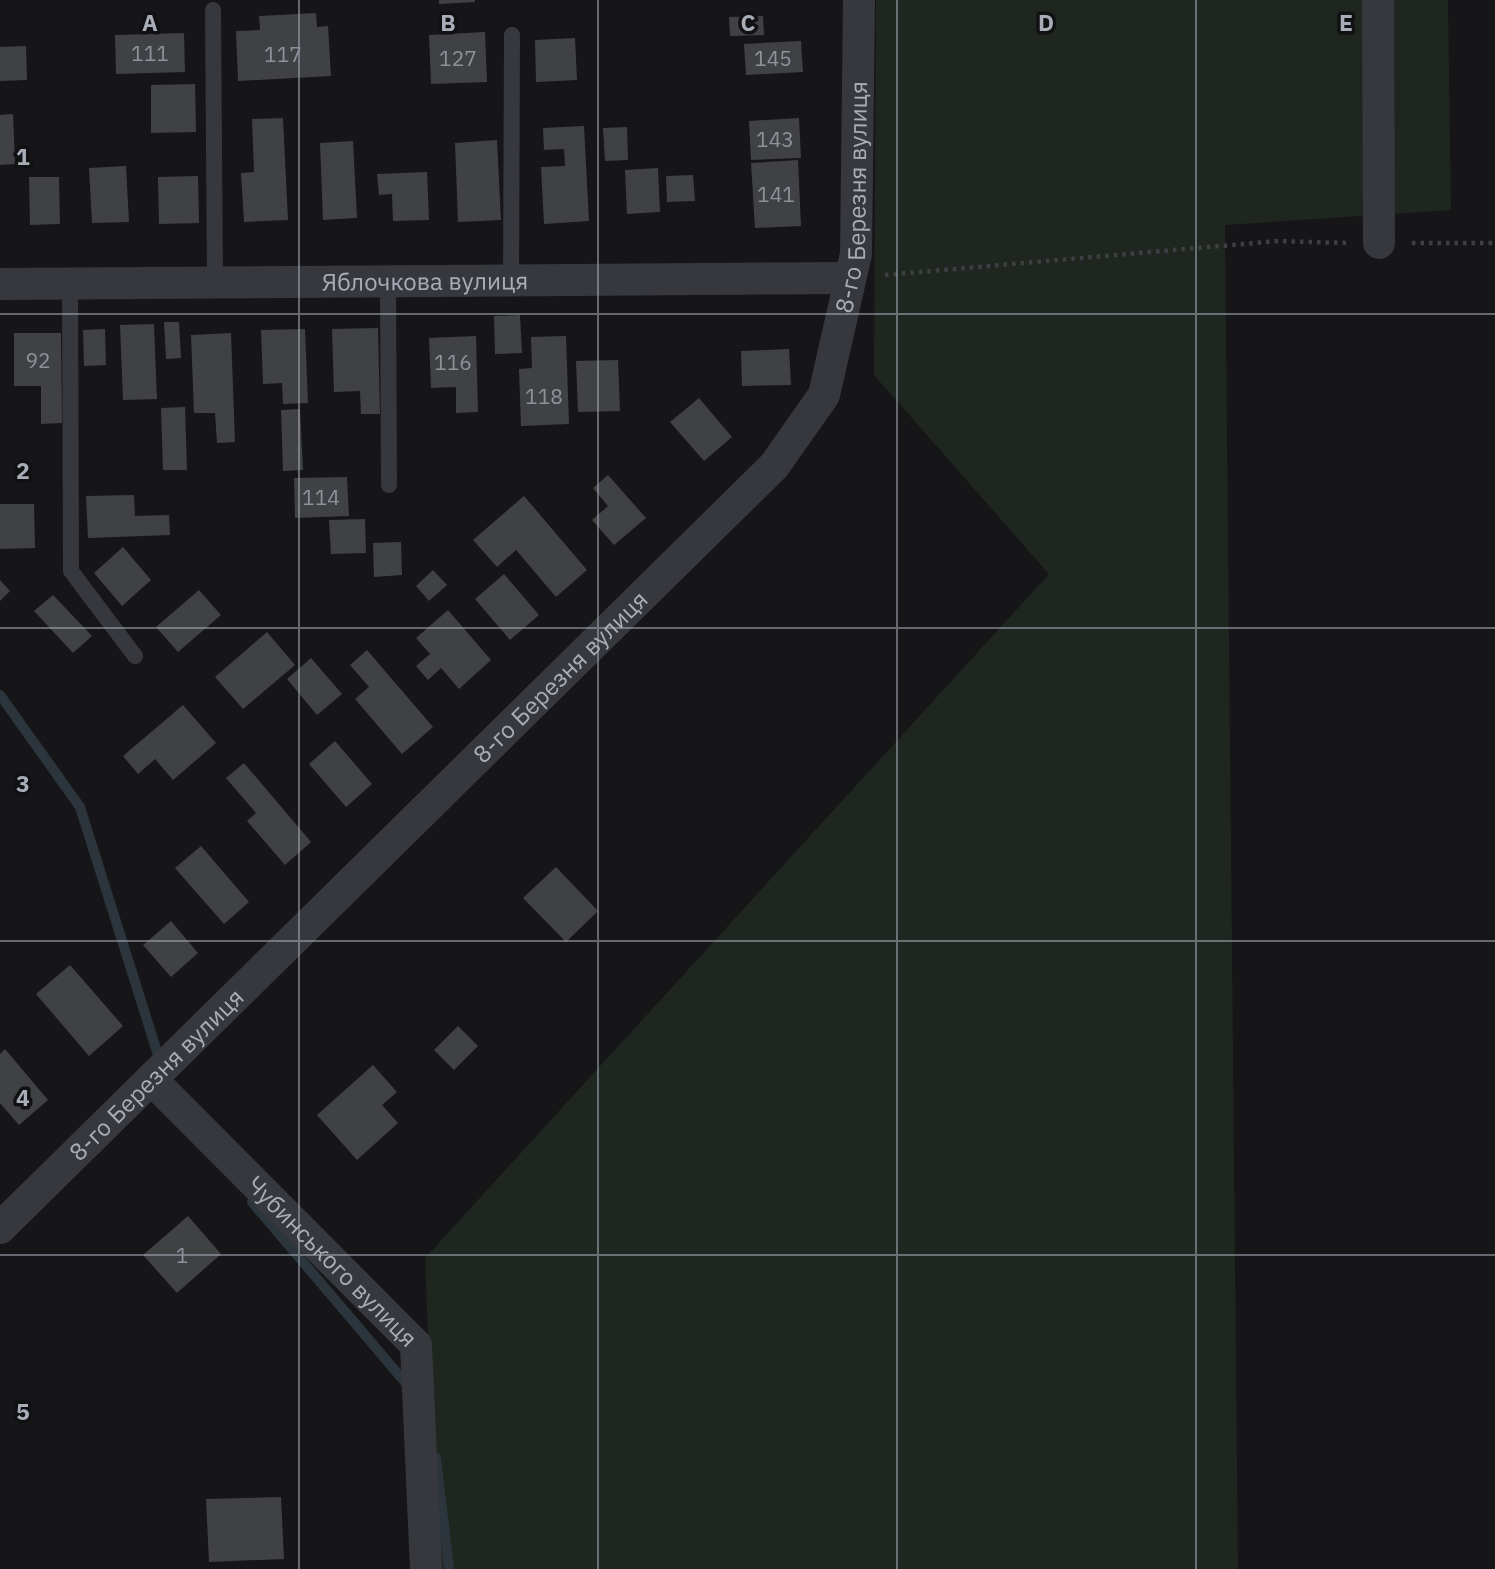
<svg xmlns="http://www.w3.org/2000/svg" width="1495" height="1569" font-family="'IBM Plex Sans',sans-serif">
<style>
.green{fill:#1e261f}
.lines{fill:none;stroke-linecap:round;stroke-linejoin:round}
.stream{stroke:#2c353c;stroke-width:10}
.building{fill:#404145}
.path{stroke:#3d3f44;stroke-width:4.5;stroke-dasharray:3.5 5;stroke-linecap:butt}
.service{stroke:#37383d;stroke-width:16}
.minor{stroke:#37383d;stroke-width:32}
.grid{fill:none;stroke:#a8adb8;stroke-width:2;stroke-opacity:0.55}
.labels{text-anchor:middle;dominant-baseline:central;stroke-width:7;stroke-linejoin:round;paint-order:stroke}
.number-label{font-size:21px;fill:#8e929b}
.street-label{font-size:24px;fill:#a8adb8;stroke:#111113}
.grid-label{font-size:23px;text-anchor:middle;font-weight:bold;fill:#a8adb8;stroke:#111113;stroke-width:7;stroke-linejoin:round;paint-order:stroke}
</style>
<rect width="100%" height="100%" fill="#161618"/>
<polygon class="green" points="876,0 1448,0 1451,210 1225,225 1238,1569 437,1569 425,1258 1049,574 874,375"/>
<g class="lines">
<g class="stream">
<polyline points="0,695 80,807 158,1055"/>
<polyline points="252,1202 410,1388"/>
<polyline points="436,1458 449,1569"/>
</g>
</g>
<g class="building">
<polygon points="439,0 475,0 475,2 439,4"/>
<polygon points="316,13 317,27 328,26 331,76 238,81 236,31 260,30 259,16"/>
<polygon points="763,16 764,35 730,36 729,17"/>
<polygon points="485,32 487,82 431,84 429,35"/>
<polygon points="184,33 185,72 116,74 115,35"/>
<polygon points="575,38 577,80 536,82 535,40"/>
<polygon points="801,41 803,72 746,75 744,44"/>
<polygon points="26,46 27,80 0,81 0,47"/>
<polygon points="195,84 196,132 151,133 151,85"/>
<polygon points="13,114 15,164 0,165 0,115"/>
<polygon points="283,118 288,220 244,222 241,173 254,172 252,119"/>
<polygon points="799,118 801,158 751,160 749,121"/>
<polygon points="584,126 589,221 544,224 541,167 565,166 564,149 544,150 543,128"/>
<polygon points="627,127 628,160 605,161 603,128"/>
<polygon points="497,140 501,220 458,222 455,143"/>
<polygon points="353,141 357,218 323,220 320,143"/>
<polygon points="798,160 801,226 755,228 751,163"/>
<polygon points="126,166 129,222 92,223 89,168"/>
<polygon points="658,168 660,212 627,214 625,170"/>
<polygon points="427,172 429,220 393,221 392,194 379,195 377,174"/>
<polygon points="693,175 695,201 667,202 666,176"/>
<polygon points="198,176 199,223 159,224 158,177"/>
<polygon points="29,177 59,177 60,224 30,225"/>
<polygon points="520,315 522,353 495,354 494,316"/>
<polygon points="164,322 179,322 181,358 166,359"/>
<polygon points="154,324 157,399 123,400 120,325"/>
<polygon points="378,328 380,414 361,414 360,391 334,392 332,329"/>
<polygon points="105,329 106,365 84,366 83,330"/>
<polygon points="305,329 308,403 283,404 282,383 263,384 261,330"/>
<polygon points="14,333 61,333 62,423 41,424 41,386 14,386"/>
<polygon points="231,333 235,442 217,443 215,413 194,413 191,335"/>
<polygon points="476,336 478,412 456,413 456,387 431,388 429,338"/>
<polygon points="566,336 569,424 521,426 519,369 532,368 531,337"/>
<polygon points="789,349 791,385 742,386 741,351"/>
<polygon points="618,360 620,411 578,412 576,361"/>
<polygon points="699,398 732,437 704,461 670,422"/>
<polygon points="185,407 187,470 163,470 161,408"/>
<polygon points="300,409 303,470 283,471 281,410"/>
<polygon points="608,475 646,518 614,545 592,520 608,506 593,488"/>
<polygon points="347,477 349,516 295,518 294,478"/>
<polygon points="134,495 135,516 169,515 170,535 88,538 86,496"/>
<polygon points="524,496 587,570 556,597 516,550 497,567 473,540"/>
<polygon points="0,504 34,504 35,548 0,549"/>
<polygon points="365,519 366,553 331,554 329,520"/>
<polygon points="401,542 402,575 374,577 373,543"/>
<polygon points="123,547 151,580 122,606 94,573"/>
<polygon points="433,570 447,585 429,601 416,586"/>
<polygon points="504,574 539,615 510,640 475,599"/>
<polygon points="0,580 10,591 0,601"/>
<polygon points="199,590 221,615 178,652 156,627"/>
<polygon points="53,595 92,636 73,653 34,611"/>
<polygon points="448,610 491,660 459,689 441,668 428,680 416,666 430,654 416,638"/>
<polygon points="267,632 295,665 243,709 215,677"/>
<polygon points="367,650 433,727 402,754 355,699 369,687 350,665"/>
<polygon points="311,658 342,694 317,715 287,679"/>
<polygon points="183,705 216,743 173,780 155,759 138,774 123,756"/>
<polygon points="335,741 372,784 346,807 309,764"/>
<polygon points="244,763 311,842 285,865 247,821 256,813 226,778"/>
<polygon points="201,846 249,902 224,924 175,868"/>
<polygon points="556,867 598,911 566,942 523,898"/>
<polygon points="171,921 198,953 171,977 143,945"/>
<polygon points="70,965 123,1026 89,1056 36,994"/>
<polygon points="458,1026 478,1046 454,1070 434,1050"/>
<polygon points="5,1049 48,1100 19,1125 0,1103 0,1054"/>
<polygon points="373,1065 397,1092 382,1105 398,1123 357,1160 317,1115"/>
<polygon points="188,1216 221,1254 177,1293 143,1255"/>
<polygon points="281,1497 284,1559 209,1562 206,1499"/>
</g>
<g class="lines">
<g class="path">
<polyline points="1412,243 1495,243"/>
<polyline points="885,275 1278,241 1347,243"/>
</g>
<g class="service">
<polyline points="213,10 215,283"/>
<polyline points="511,281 512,35"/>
<polyline points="388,282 389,485"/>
<polyline points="70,283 71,571 135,656"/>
</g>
<g class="minor">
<polyline points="1378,0 1379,243"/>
<path id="s1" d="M0,284L850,278"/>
<path id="s2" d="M151,1079L416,1345L426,1569"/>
<path id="s3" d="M0,1228L774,466L824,395L856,254L859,0"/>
</g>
</g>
<path class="grid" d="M299,0V1569M598,0V1569M897,0V1569M1196,0V1569M0,314H1495M0,628H1495M0,941H1495M0,1255H1495"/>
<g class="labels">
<g class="number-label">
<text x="150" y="53">111</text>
<text x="283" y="54">117</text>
<text x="458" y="58">127</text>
<text x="773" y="58">145</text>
<text x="775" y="139">143</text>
<text x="776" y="194">141</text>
<text x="38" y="360">92</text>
<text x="453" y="362">116</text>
<text x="544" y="396">118</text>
<text x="321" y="497">114</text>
<text x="182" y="1255">1</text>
</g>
<g class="street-label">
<text stroke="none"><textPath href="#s3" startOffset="1374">8-го Березня вулиця</textPath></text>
<text stroke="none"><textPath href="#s1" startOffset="425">Яблочкова вулиця</textPath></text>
<text stroke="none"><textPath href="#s3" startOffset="786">8-го Березня вулиця</textPath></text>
<text stroke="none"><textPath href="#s3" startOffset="219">8-го Березня вулиця</textPath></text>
<text stroke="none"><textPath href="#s2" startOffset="257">Чубинського вулиця</textPath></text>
</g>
</g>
<g class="grid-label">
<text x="150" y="31">A</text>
<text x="448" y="31">B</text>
<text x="748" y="31">C</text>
<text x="1046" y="31">D</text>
<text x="1346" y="31">E</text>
<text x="23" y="165">1</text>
<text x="23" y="479">2</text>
<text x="23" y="792">3</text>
<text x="23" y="1106">4</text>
<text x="23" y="1420">5</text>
</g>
</svg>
